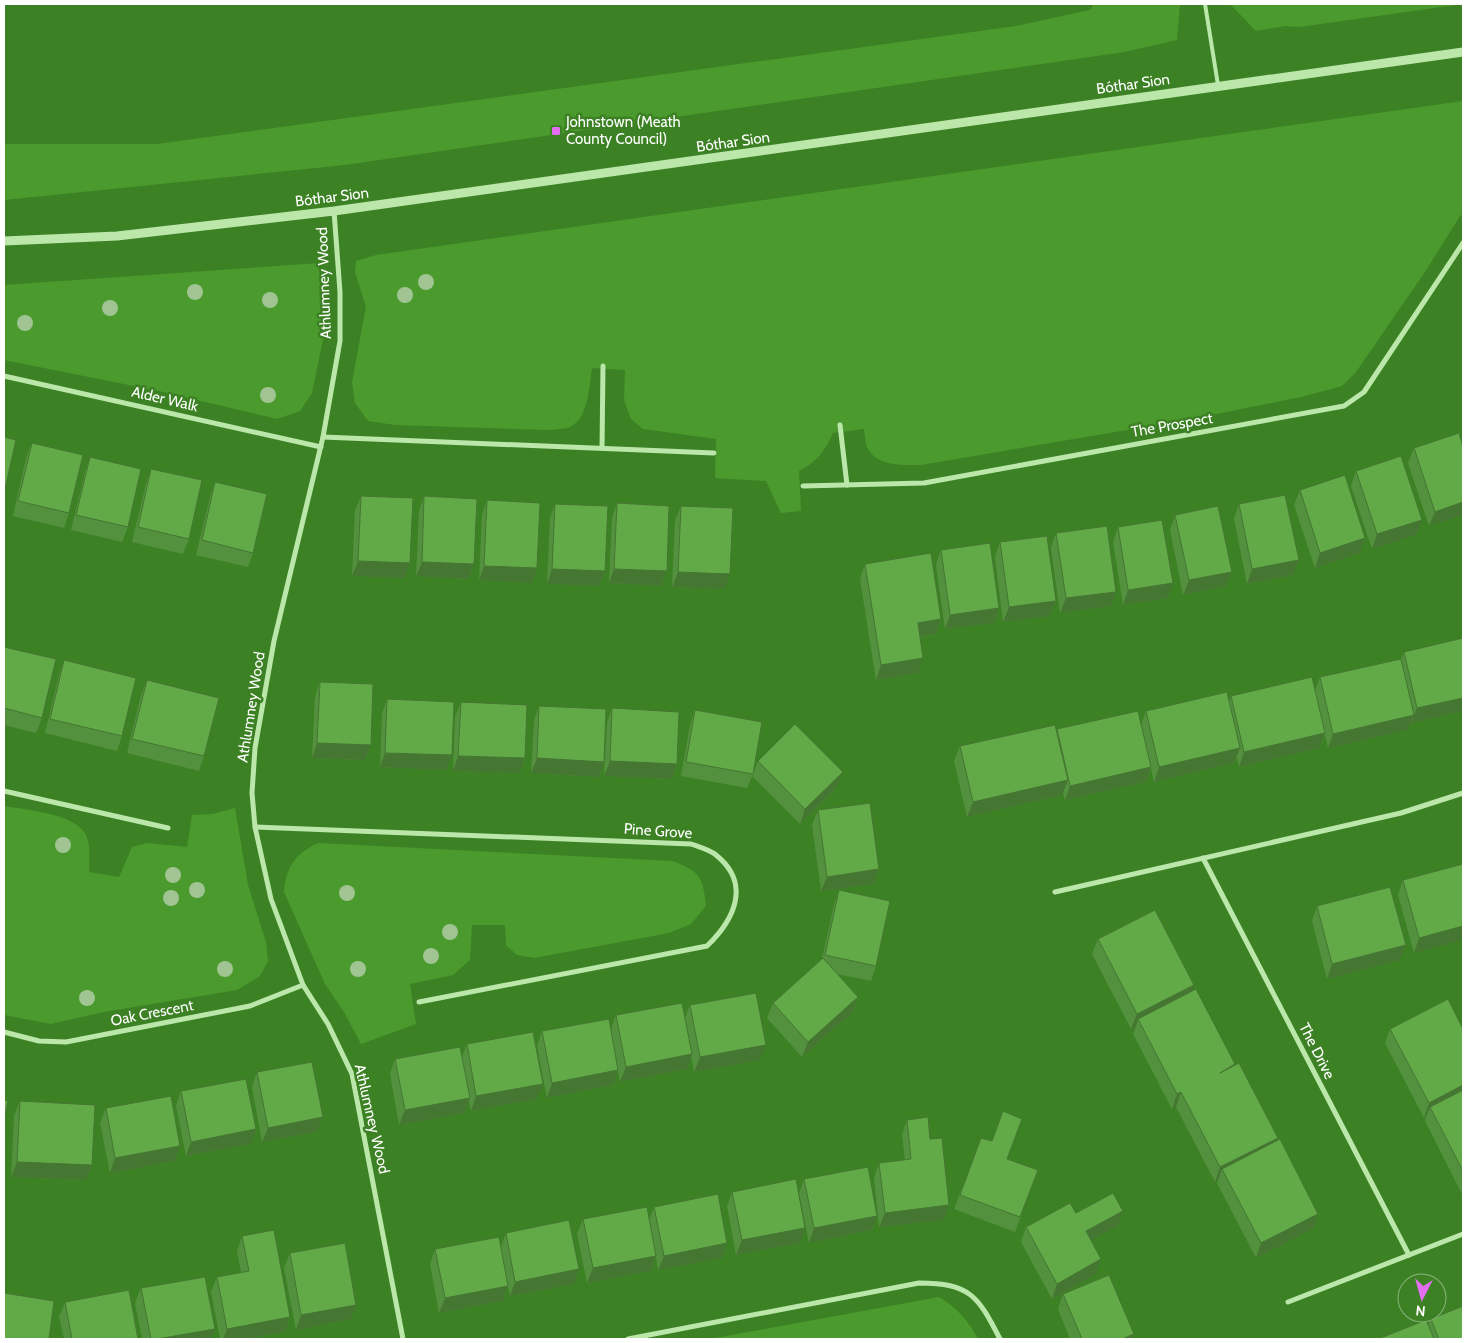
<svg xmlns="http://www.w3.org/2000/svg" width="1467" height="1343" font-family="Cabin,sans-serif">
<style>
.green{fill:#4b9a2e}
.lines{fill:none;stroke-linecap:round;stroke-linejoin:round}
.service{stroke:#bbe7ab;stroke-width:4}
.minor{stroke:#bbe7ab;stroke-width:5}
.tertiary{stroke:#bbe7ab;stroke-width:9}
.tree{fill:#a0c593}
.wall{fill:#54913e}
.shaded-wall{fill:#457632}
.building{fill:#62a948;stroke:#457632}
.poi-dot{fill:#e46ef2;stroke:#3c8224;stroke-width:2}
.labels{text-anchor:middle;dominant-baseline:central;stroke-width:5;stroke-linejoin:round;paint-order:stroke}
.street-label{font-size:15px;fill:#fff;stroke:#3c8224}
.poi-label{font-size:15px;fill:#fff;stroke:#3c8224;text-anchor:start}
</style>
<rect width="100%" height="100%" fill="#3c8224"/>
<g class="green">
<polygon points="1094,4 1180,4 1177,40 1124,52 345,165 4,200 4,144 157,144 1016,26 1090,10"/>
<polygon points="1230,4 1463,4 1299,27 1285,26 1256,31"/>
<path d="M1463,101V214L1460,216L1425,272L1356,372L1342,386L1301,397L1192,419L921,465C903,465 879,467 868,449C865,444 865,434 864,429L833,433C825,451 817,462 799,471L801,511L781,513L766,481L715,478L716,439L643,429L631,419L624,400L625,370L592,368C589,385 589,418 570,427C565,429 556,429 550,430L395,425L368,421L355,403L352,382L366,307L355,272L356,261L376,255Z"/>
<polygon points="320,263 325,296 325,330 312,393 300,411 277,419 159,391 4,360 4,285"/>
<path d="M4,806C26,810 72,813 85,833C91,843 89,861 89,872L119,877L132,847L147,843L187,847L192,815L213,814L235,808L248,885L266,942L268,961L260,976L237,990L104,1012L51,1024L4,1015Z"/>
<path d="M318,843L672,861C700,871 703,877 706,906L691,924L669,933L534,958L517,955L506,945L505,925H472L470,960L453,975L410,984L416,1024L361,1044L344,1012L325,984L284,892C286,867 295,854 318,843Z"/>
<path d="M939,1297C957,1308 968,1320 978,1339H710Z"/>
</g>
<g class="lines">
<polyline class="service" points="1205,4 1218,85"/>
<g class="minor">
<polyline points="334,211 340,292 340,341 323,437 274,641 255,748 252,793 255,827 271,899 303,985 328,1024 352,1074 403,1339"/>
<polyline points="4,376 321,447"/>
<polyline points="840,425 847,485"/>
<polyline points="323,437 714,453"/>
<polyline points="602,448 603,366"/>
<polyline points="803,486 924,483 1344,406 1364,392 1463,243"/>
<polyline points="4,791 168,828"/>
<path d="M255,827L691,844C699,847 710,850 716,855C752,884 734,920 707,946L419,1002"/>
<polyline points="1203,858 1409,1255"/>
<polyline points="1055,892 1401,813 1463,793"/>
<polyline points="4,1032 39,1041 66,1042 250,1006 303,985"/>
<polyline points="1288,1302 1463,1234"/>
<path d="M628,1339L919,1283C970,1283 978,1296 1000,1339"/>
</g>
<polyline class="tertiary" points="4,241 117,236 334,211 1463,52"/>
</g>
<g class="tree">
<circle cx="426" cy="282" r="8"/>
<circle cx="195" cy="292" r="8"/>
<circle cx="405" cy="295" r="8"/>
<circle cx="270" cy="300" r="8"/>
<circle cx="110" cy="308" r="8"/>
<circle cx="25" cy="323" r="8"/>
<circle cx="268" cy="395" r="8"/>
<circle cx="63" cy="845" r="8"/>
<circle cx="173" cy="875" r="8"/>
<circle cx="197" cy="890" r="8"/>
<circle cx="347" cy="893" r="8"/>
<circle cx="171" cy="898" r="8"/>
<circle cx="450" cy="932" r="8"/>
<circle cx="431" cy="956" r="8"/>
<circle cx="225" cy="969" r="8"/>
<circle cx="358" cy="969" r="8"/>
<circle cx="87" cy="998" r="8"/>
</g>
<g class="wall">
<polygon points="32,443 69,513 64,528 13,516 26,458"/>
<polygon points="1463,447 1429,526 1408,463 1414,448"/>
<polygon points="90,457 128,527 122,542 71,530 85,472"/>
<polygon points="151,469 189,539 183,554 132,542 146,484"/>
<polygon points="1356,471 1416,535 1372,549 1351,486"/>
<polygon points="215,482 253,553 248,567 196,555 210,497"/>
<polygon points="1300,490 1360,553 1315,568 1294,505"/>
<polygon points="361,496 405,578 352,576 355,511"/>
<polygon points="424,496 474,564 469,579 416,576 419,511"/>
<polygon points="487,500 537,568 532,583 479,580 482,515"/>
<polygon points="617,503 667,571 661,586 609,583 612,518"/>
<polygon points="555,504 605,571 599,586 547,584 550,518"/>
<polygon points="1239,504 1293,575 1247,584 1234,519"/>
<polygon points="681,506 725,589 672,587 675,521"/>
<polygon points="1175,515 1232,572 1226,586 1183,595 1170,530"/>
<polygon points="1118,527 1168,598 1123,605 1113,542"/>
<polygon points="1056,533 1111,606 1060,613 1051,548"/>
<polygon points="1000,542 1056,601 1050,616 1003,622 995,557"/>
<polygon points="941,550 999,608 994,623 945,629 936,565"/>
<polygon points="865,564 941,619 936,634 920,637 918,673 876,680 860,579"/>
<polygon points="1463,638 1463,711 1411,723 1411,722 1408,730 1328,748 1325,735 1320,748 1239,767 1237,757 1234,763 1154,782 1151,768 1146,782 1065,800 1063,793 1062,795 967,817 954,761 960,746 1056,732 1057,729 1141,725 1146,711 1229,701 1231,696 1315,691 1320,677 1401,659 1404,652"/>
<polygon points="4,647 42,718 36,733 4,725"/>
<polygon points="64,660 122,736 117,751 45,733 59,675"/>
<polygon points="147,680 204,756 199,771 127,753 141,695"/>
<polygon points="320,682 371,745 365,760 312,758 315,697"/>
<polygon points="387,699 452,755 446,770 380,767 382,714"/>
<polygon points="461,702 525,758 520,773 453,771 455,717"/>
<polygon points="539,706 604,762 599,777 531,773 534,721"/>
<polygon points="612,708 677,764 672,779 604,776 607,723"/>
<polygon points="695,710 753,774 747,788 681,776 690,725"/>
<polygon points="758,761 837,787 800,824 752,776"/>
<polygon points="818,810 879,869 874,884 821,891 812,825"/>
<polygon points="1463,864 1414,953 1398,895 1403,880"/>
<polygon points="839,890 876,966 871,981 837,974 858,997 853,1012 802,1057 767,1018 773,1003 822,959 834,905"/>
<polygon points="1317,906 1400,960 1327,979 1312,921"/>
<polygon points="1098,939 1192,991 1277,1140 1313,1229 1256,1258 1217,1183 1218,1180 1215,1182 1176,1107 1172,1109 1133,1034 1136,1026 1131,1029 1092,954"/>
<polygon points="690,1005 760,1060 694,1072 691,1056 687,1069 620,1082 618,1071 613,1085 547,1098 537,1046 542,1031 611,1029 616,1015 685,1018"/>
<polygon points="1390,1029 1463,1029 1463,1196 1425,1121 1426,1117 1424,1118 1385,1043"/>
<polygon points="467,1044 537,1099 471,1111 469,1101 465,1113 399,1125 390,1074 395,1059 462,1057"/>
<polygon points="257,1072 317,1132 262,1142 252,1087"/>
<polygon points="181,1091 251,1144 186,1156 176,1106"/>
<polygon points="20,1101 86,1180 11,1177 14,1116"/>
<polygon points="106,1108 175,1161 110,1173 100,1123"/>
<polygon points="907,1120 930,1139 944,1220 879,1227 874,1178 879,1163 905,1160 902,1135"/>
<polygon points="981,1138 1008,1159 1038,1170 1015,1232 954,1209"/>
<polygon points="804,1179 877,1216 872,1230 809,1243 799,1194"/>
<polygon points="732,1192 800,1243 736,1255 727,1206"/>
<polygon points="654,1207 727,1243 722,1258 658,1270 656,1257 651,1271 587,1283 577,1234 583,1219 649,1220"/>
<polygon points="1123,1211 1118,1226 1091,1240 1096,1274 1052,1299 1021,1242 1026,1227 1076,1213"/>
<polygon points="506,1233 574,1284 510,1296 508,1287 503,1301 439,1313 430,1264 435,1249 501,1247"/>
<polygon points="242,1236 290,1317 285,1332 245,1339 220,1339 211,1292 217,1277 241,1273 237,1251"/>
<polygon points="290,1253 351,1319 296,1330 284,1268"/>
<polygon points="141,1288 211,1339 142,1339 135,1303"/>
<polygon points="1063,1294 1134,1334 1132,1339 1070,1339 1058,1309"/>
<polygon points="65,1302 138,1339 64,1339 59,1317"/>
<polygon points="1431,1319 1463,1339 1378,1339 1428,1325"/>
</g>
<g class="shaded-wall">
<polygon points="1463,502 1463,515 1429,526 1435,512"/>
<polygon points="1422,520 1416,535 1372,549 1377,534"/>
<polygon points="1365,538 1360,553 1315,568 1320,553"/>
<polygon points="1299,560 1293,575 1247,584 1252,569"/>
<polygon points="358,561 410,563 405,578 352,576"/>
<polygon points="422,562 474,564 469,579 416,576"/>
<polygon points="484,566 537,568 532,583 479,580"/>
<polygon points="552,569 605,571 599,586 547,584"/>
<polygon points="614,569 667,571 661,586 609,583"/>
<polygon points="678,572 730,574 725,589 672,587"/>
<polygon points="1232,572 1226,586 1183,595 1189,580"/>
<polygon points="1173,583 1168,598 1123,605 1128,590"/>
<polygon points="1116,592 1111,606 1060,613 1066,598"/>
<polygon points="1056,601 1050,616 1003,622 1009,607"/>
<polygon points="999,608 994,623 945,629 950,615"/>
<polygon points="941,619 936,634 912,638 918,623"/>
<polygon points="923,658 918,673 876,680 881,665"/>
<polygon points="1463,698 1463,711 1411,723 1417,708"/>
<polygon points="1414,715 1408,730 1328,748 1333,734"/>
<polygon points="1325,733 1320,748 1239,767 1244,752"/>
<polygon points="317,743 371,745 365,760 312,758"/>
<polygon points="1240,748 1234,763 1154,782 1159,767"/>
<polygon points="385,753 452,755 446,770 380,767"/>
<polygon points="458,756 525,758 520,773 453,771"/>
<polygon points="537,758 604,762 599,777 531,773"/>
<polygon points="610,761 677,764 672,779 604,776"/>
<polygon points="1151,767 1146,782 1065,800 1070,786"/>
<polygon points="843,772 837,787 800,824 805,809"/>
<polygon points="1068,780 1062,795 967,817 973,802"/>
<polygon points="879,869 874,884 821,891 827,877"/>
<polygon points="1463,926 1463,940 1414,953 1419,938"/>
<polygon points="1406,945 1400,960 1327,979 1332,964"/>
<polygon points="1194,985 1189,999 1138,1019 1136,1026 1131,1029 1137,1014"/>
<polygon points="858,997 853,1012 802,1057 808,1042"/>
<polygon points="766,1045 760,1060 694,1072 700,1057"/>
<polygon points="692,1054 687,1069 620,1082 626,1067"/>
<polygon points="618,1070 613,1085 547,1098 552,1083"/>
<polygon points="543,1084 537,1099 471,1111 476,1096"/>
<polygon points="1463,1085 1463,1097 1430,1107 1426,1117 1424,1118 1429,1103"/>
<polygon points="1181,1092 1176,1107 1172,1109 1177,1094"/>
<polygon points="470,1098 465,1113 399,1125 405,1110"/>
<polygon points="323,1117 317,1132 262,1142 268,1128"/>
<polygon points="256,1129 251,1144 186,1156 191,1142"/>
<polygon points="1278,1138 1272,1153 1222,1169 1218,1180 1215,1182 1220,1167"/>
<polygon points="180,1146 175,1161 110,1173 115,1158"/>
<polygon points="17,1162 92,1165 86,1180 11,1177"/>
<polygon points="949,1205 944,1220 879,1227 885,1213"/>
<polygon points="1123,1211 1118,1226 1080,1246 1086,1231"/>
<polygon points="1318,1214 1313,1229 1256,1258 1261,1243"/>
<polygon points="877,1216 872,1230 809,1243 814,1228"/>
<polygon points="805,1228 800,1243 736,1255 742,1240"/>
<polygon points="727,1243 722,1258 658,1270 664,1256"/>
<polygon points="656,1256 651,1271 587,1283 593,1268"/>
<polygon points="1101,1259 1096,1274 1052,1299 1057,1284"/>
<polygon points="579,1269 574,1284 510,1296 515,1282"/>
<polygon points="508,1286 503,1301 439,1313 445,1298"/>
<polygon points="356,1305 351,1319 296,1330 301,1315"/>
<polygon points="290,1317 285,1332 245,1339 223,1339 227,1329"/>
<polygon points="215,1329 211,1339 157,1339"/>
<polygon points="1134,1334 1132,1339 1122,1339"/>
</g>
<g class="building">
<polygon points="1459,433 1463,447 1463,502 1435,512 1414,448"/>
<polygon points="4,437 16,440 4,493"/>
<polygon points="32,443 83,455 69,513 18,501"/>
<polygon points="1401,456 1422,520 1377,534 1356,471"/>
<polygon points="90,457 141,469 128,527 76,515"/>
<polygon points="151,469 202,480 189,539 138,527"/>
<polygon points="1345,475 1365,538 1320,553 1300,490"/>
<polygon points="215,482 267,494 253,553 202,540"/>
<polygon points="1285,495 1299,560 1252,569 1239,504"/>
<polygon points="361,496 413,498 410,563 358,561"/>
<polygon points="424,496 477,499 474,564 422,562"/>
<polygon points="487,500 540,503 537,568 484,566"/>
<polygon points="617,503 669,506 667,571 614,569"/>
<polygon points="555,504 608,506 605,571 552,569"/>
<polygon points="681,506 733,508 730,574 678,572"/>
<polygon points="1218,506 1232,572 1189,580 1175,515"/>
<polygon points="1162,520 1173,583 1128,590 1118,527"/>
<polygon points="1107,526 1116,592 1066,598 1056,533"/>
<polygon points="1047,536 1056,601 1009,607 1000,542"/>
<polygon points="990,543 999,608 950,615 941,550"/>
<polygon points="931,553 941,619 918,623 923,658 881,665 865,564"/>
<polygon points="1463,638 1463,698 1417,708 1404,652"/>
<polygon points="4,647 56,659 42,718 4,708"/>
<polygon points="1401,659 1414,715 1333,734 1320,677"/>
<polygon points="64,660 136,678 122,736 50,719"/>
<polygon points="1312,677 1325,733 1244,752 1231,696"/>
<polygon points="147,680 219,698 204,756 132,739"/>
<polygon points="320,682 373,684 371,745 317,743"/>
<polygon points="1227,692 1240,748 1159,767 1146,711"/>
<polygon points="387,699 454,702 452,755 385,753"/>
<polygon points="461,702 527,705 525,758 458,756"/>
<polygon points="539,706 606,709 604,762 537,758"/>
<polygon points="612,708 679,712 677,764 610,761"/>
<polygon points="695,710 762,722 753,774 686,762"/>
<polygon points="1138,711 1151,767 1070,786 1057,729"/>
<polygon points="795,724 843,772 805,809 758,761"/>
<polygon points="1055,725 1068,780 973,802 960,746"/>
<polygon points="870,803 879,869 827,877 818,810"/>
<polygon points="1463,864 1463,926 1419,938 1403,880"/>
<polygon points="1390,887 1406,945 1332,964 1317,906"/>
<polygon points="839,890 890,901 876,966 825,955"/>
<polygon points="1155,910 1194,985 1137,1014 1098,939"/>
<polygon points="823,958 858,997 808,1042 773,1003"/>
<polygon points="1196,989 1235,1064 1220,1073 1239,1063 1278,1138 1220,1167 1181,1092 1177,1094 1138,1019"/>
<polygon points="756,993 766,1045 700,1057 690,1005"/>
<polygon points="1448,999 1463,1029 1463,1085 1429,1103 1390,1029"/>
<polygon points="682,1003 692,1054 626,1067 616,1015"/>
<polygon points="609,1019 618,1070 552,1083 542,1031"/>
<polygon points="533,1032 543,1084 476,1096 467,1044"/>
<polygon points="460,1047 470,1098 405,1110 395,1059"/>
<polygon points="312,1062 323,1117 268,1128 257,1072"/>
<polygon points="246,1079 256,1129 191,1142 181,1091"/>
<polygon points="1463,1090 1463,1171 1430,1107"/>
<polygon points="171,1096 180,1146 115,1158 106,1108"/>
<polygon points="4,1100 8,1101 4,1119"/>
<polygon points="20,1101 95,1105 92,1165 17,1162"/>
<polygon points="1003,1111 1022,1119 1007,1159 1038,1170 1020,1217 960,1195 981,1138 992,1141"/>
<polygon points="928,1117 930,1139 942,1138 949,1205 885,1213 879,1163 911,1159 907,1120"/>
<polygon points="1280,1139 1318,1214 1261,1243 1222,1169"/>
<polygon points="868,1167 877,1216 814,1228 804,1179"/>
<polygon points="796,1179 805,1228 742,1240 732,1192"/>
<polygon points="1113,1193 1123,1211 1086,1231 1101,1259 1057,1284 1026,1227 1070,1203 1076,1213"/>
<polygon points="718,1194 727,1243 664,1256 654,1207"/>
<polygon points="647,1207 656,1256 593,1268 583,1219"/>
<polygon points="569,1220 579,1269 515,1282 506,1233"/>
<polygon points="274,1230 290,1317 227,1329 217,1277 249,1271 242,1236"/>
<polygon points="499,1237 508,1286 445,1298 435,1249"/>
<polygon points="345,1243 356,1305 301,1315 290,1253"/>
<polygon points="1109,1275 1134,1334 1122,1339 1082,1339 1063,1294"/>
<polygon points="205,1277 215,1329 157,1339 151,1339 141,1288"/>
<polygon points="129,1290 138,1339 72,1339 65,1302"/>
<polygon points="4,1293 54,1301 49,1339 4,1339"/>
<polygon points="1463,1306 1463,1339 1439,1339 1431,1319"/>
<polygon points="1426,1320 1434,1339 1378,1339"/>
</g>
<rect class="poi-dot" x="551" y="126" width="10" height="10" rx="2.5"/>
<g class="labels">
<g class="street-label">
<text transform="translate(1133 84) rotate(-8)">Bóthar Sion</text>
<text transform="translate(733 142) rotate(-8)">Bóthar Sion</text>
<text transform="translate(332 197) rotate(-7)">Bóthar Sion</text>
<text transform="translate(324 283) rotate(-92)">Athlumney Wood</text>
<text transform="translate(165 399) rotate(13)">Alder Walk</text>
<text transform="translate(1172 425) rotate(-10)">The Prospect</text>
<text transform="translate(251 707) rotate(-81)">Athlumney Wood</text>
<text transform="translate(658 831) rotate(4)">Pine Grove</text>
<text transform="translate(152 1013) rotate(-11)">Oak Crescent</text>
<text transform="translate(1317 1051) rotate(63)">The Drive</text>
<text transform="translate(372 1119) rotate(77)">Athlumney Wood</text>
</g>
<g class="poi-label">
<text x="566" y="122">Johnstown (Meath<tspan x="566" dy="17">County Council)</tspan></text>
</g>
</g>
<rect width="1467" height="1343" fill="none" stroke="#ffffff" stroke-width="10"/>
<g transform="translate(1422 1298) rotate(186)"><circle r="24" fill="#3c8224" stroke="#8ab47c"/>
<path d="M0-4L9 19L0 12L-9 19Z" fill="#e46ef2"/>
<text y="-8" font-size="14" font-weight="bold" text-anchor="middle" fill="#ffffff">N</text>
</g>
</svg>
